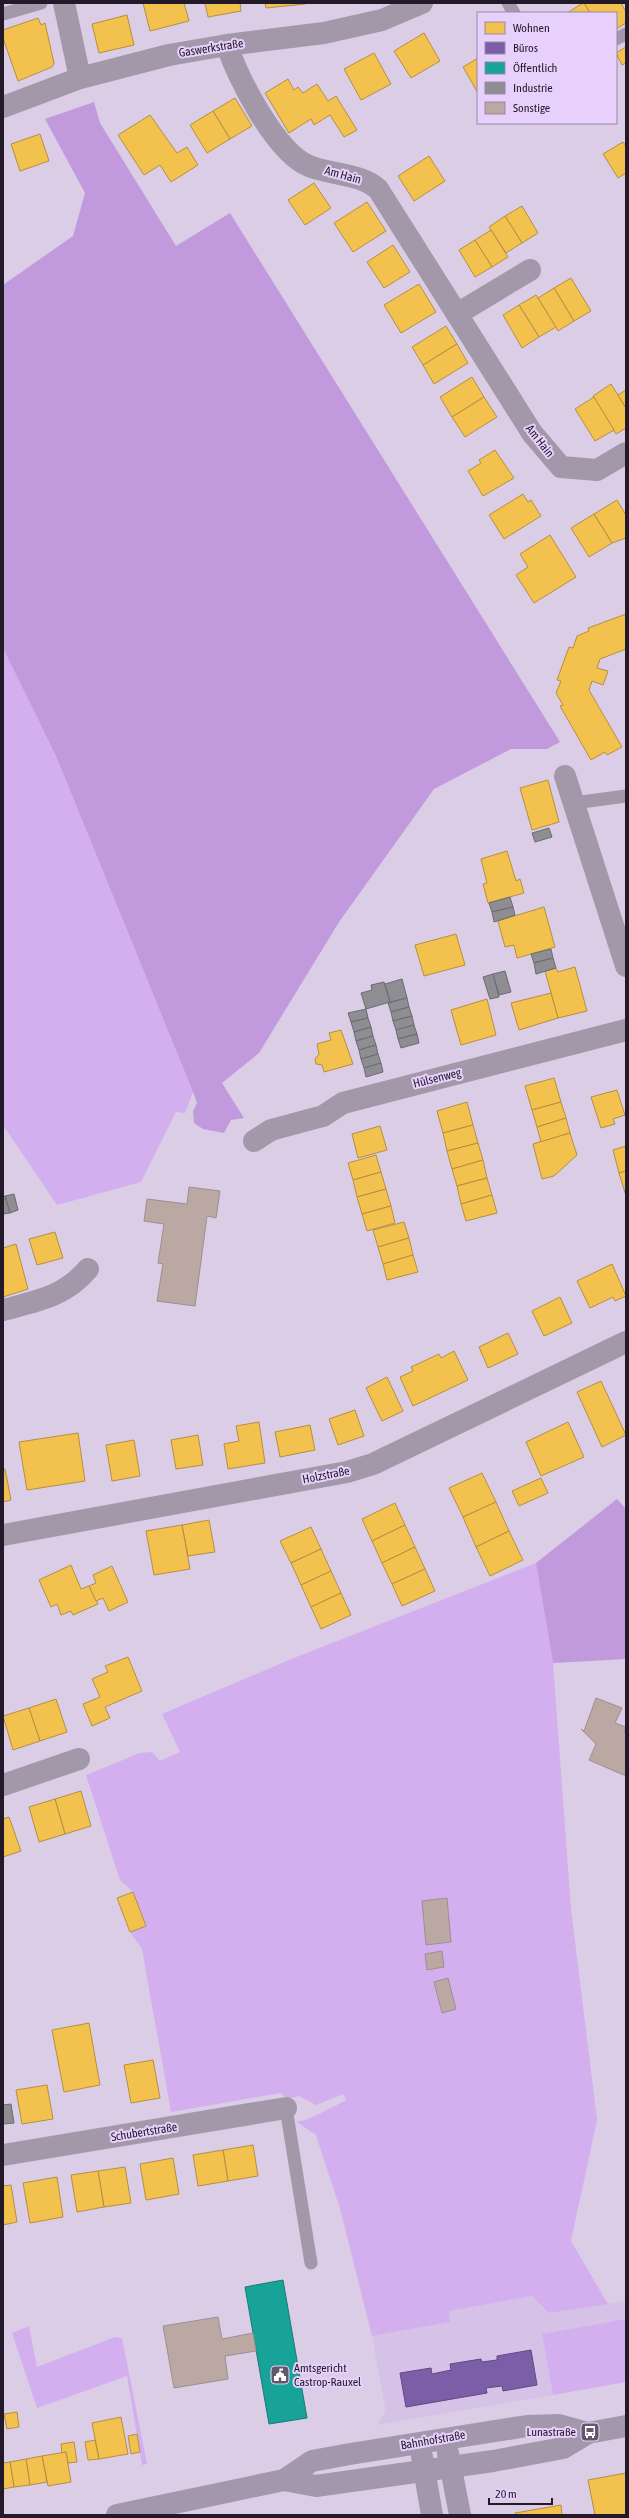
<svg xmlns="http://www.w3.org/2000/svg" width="629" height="2518" font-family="'Asap Condensed',sans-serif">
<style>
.built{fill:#d6c1e7}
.green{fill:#d4afef}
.forest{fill:#c199dd}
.homes{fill:#f2c14e;stroke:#b48f43}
.offices{fill:#7b5ea7;stroke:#604981}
.public{fill:#17a398;stroke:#1a7a77}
.industry{fill:#8d8d92;stroke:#6d6a72}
.building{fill:#bba8a2;stroke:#9b8f92}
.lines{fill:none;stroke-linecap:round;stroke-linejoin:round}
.lane{stroke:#a398aa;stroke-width:13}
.street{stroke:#a398aa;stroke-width:22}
.secondary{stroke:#a397ac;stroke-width:22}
.labels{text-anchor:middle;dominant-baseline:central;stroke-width:4;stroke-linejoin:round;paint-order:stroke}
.street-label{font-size:12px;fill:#221929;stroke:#e8d0fc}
.poi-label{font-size:12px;fill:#221929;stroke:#e8d0fc;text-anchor:start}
</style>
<rect width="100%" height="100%" fill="#dacde5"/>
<polygon class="built" points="532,2296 550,2313 626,2301 626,2319 542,2334 553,2395 377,2425 386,2412 372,2336 450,2322 448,2311"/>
<g class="green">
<polygon points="3,648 56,756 193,1092 185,1113 176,1112 141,1182 57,1205 3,1125"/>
<path d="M536,1563L553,1663L571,1909L597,2120L571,2241L608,2304L549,2313L532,2296L449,2311L450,2322L372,2336L341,2212L316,2135L297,2122C309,2120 335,2106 346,2100L343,2094L316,2105L299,2096L287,2099L281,2093L171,2112L142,1949L130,1932L146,1926L133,1892L120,1880L86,1775L140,1753L152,1752L160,1761L180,1752L162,1714L294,1658Z"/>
<polygon points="626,2319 626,2382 553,2395 542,2334"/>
<polygon points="29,2326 37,2367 115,2337 122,2338 147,2464 142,2465 127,2376 37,2408 12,2333"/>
</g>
<g class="forest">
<polygon points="94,102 100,123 176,246 230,213 560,742 547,749 511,749 434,789 339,922 259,1053 222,1083 244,1118 231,1120 224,1133 203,1129 194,1123 193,1111 197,1103 193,1092 56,756 3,648 3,285 73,236 85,193 45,119"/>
<polygon points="617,1499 626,1509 626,1659 553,1663 536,1563"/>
</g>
<g class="homes">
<polygon points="143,3 184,3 189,21 150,31"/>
<polygon points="205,3 240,3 241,11 208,17"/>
<polygon points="265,3 305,3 305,4 266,8"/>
<polygon points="584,3 621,3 626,12 626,23 616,29 616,13 590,13"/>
<polygon points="584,3 590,13 567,13 583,3"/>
<polygon points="127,15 134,45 99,53 92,24"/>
<polygon points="38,18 41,25 45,23 54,63 52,67 18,81 3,38 3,30"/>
<polygon points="424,33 440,61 411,78 394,51"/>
<polygon points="626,47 626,63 622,65 616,53"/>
<polygon points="374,53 391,84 361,100 344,69"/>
<polygon points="478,58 478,93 463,67"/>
<polygon points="288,79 294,90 298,87 303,93 317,84 328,101 336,96 357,130 344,137 330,115 314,125 311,119 289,133 265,93"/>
<polygon points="235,98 252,126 230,139 213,111"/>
<polygon points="213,111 230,139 207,153 190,125"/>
<polygon points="150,115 177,153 187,147 198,165 171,182 160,165 144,175 118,135"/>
<polygon points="40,134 49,161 20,171 11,144"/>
<polygon points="623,142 626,146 626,173 618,178 603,154"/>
<polygon points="429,156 445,181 414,201 398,176"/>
<polygon points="314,183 331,208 305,225 288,200"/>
<polygon points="367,202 386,231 353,252 334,223"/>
<polygon points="522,206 538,233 522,243 505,216"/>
<polygon points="505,216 522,243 506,253 489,227"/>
<polygon points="491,230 508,257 492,267 475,240"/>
<polygon points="475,240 492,267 475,277 459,250"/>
<polygon points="393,245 410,272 384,288 367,262"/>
<polygon points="571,278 591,311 574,321 554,288"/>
<polygon points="419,284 436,312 401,333 384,305"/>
<polygon points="554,288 574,321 558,331 538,298"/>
<polygon points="536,295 556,327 539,337 519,305"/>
<polygon points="519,305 539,337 522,348 503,315"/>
<polygon points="446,326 457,344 423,365 412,347"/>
<polygon points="457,344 468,363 434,384 423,365"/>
<polygon points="472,377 484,397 452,417 440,397"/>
<polygon points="611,384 626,408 626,428 616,434 593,396"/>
<polygon points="626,390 626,408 618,395"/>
<polygon points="484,397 497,417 465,437 452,417"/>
<polygon points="594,397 614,430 595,441 575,409"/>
<polygon points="495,450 514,478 483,496 468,471 481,463 479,460"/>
<polygon points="523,494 528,502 531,500 541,516 504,539 489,515"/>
<polygon points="617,500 626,515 626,538 612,543 594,514"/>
<polygon points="594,514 612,543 589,557 571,528"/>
<polygon points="550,535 576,577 534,603 516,575 528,567 520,554"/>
<polygon points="626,614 626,649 600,659 597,668 608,671 603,685 592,681 589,690 622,747 607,755 605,752 591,760 560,706 563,705 556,693 561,681 557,680 569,647 573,648 577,636 589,631 588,628"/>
<polygon points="548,780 559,822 532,830 520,788"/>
<polygon points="507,851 516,881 520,879 524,893 488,903 483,884 487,883 481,859"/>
<polygon points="544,907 555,947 517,958 514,945 505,947 498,921"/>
<polygon points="456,934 465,965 424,976 415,945"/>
<polygon points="575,967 587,1011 558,1018 545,971 556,968 558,972"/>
<polygon points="551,993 558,1018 519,1030 511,1003"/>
<polygon points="487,999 496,1035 461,1045 451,1010"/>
<polygon points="341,1030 353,1064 324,1072 322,1065 316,1064 315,1059 319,1054 317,1044 331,1040 329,1033"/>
<polygon points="554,1078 561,1102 532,1110 525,1086"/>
<polygon points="617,1090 625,1115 613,1119 615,1124 601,1128 591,1097"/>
<polygon points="467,1102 473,1125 443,1133 437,1111"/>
<polygon points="561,1102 566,1118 537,1127 532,1110"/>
<polygon points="566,1118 570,1133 541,1142 537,1127"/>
<polygon points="473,1125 478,1143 447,1151 443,1133"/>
<polygon points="380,1126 387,1150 358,1158 352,1134"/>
<polygon points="570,1133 577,1155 554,1176 542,1179 533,1144"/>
<polygon points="478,1143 483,1160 452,1169 447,1151"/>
<polygon points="626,1146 626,1171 619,1173 613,1150"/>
<polygon points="376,1155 381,1172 353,1180 348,1163"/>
<polygon points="483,1160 487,1178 457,1186 452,1169"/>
<polygon points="626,1171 626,1196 619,1173"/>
<polygon points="381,1172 386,1189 357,1197 353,1180"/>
<polygon points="487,1178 492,1195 461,1204 457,1186"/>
<polygon points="386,1189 391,1206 362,1214 357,1197"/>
<polygon points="492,1195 497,1213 466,1221 461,1204"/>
<polygon points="391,1206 395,1223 367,1231 362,1214"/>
<polygon points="404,1222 409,1238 378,1247 373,1230"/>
<polygon points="55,1232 63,1258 37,1265 29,1239"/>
<polygon points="409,1238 413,1255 383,1264 378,1247"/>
<polygon points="16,1244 28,1289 3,1297 3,1248"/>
<polygon points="413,1255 418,1272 387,1280 383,1264"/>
<polygon points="612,1264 626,1296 615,1301 613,1297 590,1308 577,1281"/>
<polygon points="560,1297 572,1323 544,1336 532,1311"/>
<polygon points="508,1333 518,1354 488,1368 479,1347"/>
<polygon points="454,1351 468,1380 413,1406 400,1377 413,1371 411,1367 439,1354 441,1358"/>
<polygon points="387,1377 403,1411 382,1421 366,1388"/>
<polygon points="601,1381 626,1435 602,1447 577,1392"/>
<polygon points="355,1410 364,1436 338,1445 329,1419"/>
<polygon points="259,1422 265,1463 228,1469 224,1444 239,1441 236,1426"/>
<polygon points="568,1422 584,1457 541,1476 526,1442"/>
<polygon points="310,1425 315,1450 280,1457 275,1432"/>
<polygon points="78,1433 85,1481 27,1490 19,1442"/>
<polygon points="198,1435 203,1465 176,1469 171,1440"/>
<polygon points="134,1440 140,1476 112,1481 106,1445"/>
<polygon points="3,1469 5,1469 11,1500 3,1502"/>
<polygon points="482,1473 496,1502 463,1517 449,1488"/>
<polygon points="541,1478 548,1493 519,1506 512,1491"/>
<polygon points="496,1502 509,1531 476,1547 463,1517"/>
<polygon points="395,1503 405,1525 372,1541 362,1519"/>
<polygon points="209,1520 215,1552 188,1556 182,1525"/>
<polygon points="182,1525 190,1569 154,1575 146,1531"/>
<polygon points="405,1525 415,1547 382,1563 372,1541"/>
<polygon points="311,1527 321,1549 291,1563 280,1541"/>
<polygon points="509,1531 523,1560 490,1576 476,1547"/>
<polygon points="415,1547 425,1569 392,1584 382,1563"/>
<polygon points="321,1549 331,1571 301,1585 291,1563"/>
<polygon points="71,1565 81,1589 89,1586 98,1604 73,1615 71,1611 61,1615 57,1604 51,1607 39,1580"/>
<polygon points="112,1566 128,1602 109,1611 103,1598 96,1601 89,1586 96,1583 93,1575"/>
<polygon points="425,1569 435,1591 402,1606 392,1584"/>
<polygon points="331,1571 341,1593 311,1607 301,1585"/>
<polygon points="341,1593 351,1615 321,1629 311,1607"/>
<polygon points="128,1657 142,1691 105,1707 110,1718 92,1726 83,1704 100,1697 92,1679 108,1672 105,1666"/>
<polygon points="56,1699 67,1732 40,1741 29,1708"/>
<polygon points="29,1708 40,1741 13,1750 3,1716"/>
<polygon points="81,1791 91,1826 65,1834 55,1799"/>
<polygon points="55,1799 65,1834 39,1842 29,1807"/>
<polygon points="9,1817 21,1851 3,1857 3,1819"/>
<polygon points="133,1892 146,1926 130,1932 117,1898"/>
<polygon points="89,2023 100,2085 64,2092 52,2030"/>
<polygon points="153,2060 160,2098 131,2103 124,2065"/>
<polygon points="47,2085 53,2119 22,2124 16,2090"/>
<polygon points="253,2145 258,2176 228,2181 223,2150"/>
<polygon points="223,2150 228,2181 198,2186 193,2155"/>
<polygon points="173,2158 179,2194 146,2200 140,2164"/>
<polygon points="125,2167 131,2203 104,2207 98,2171"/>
<polygon points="98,2171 104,2207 77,2212 71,2175"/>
<polygon points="57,2177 63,2217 30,2223 23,2183"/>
<polygon points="11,2185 17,2222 3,2225 3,2186"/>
<polygon points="17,2412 19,2427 7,2429 4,2414"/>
<polygon points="121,2417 128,2454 99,2459 92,2423"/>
<polygon points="137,2434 140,2452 131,2454 128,2436"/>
<polygon points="95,2440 99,2459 88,2460 85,2442"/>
<polygon points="74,2442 77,2462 68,2463 66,2452 62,2453 61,2444"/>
<polygon points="66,2452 71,2482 48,2486 42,2456"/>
<polygon points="42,2456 47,2482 30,2485 26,2459"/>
<polygon points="26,2459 30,2485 14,2487 10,2462"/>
<polygon points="10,2462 14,2487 3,2489 3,2463"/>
<polygon points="626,2473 626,2515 595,2515 588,2480"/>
<polygon points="561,2505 562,2515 516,2515 515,2513"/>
</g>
<polygon class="offices" points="531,2350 537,2385 503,2391 502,2386 486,2388 487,2393 406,2407 400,2373 431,2368 432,2374 451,2370 450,2364 481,2359 482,2362 497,2360 497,2356"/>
<polygon class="public" points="283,2280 307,2418 269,2424 245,2287"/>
<g class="industry">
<polygon points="549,828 552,837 535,842 532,833"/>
<polygon points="510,897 513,907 492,912 489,903"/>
<polygon points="513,907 515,915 494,922 492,912"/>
<polygon points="551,949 553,958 534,963 531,954"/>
<polygon points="553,958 556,968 536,974 534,963"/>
<polygon points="505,971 511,992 499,995 493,974"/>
<polygon points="493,974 499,997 490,999 483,977"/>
<polygon points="402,979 407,998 390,1002 385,984"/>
<polygon points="384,982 390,1002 366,1009 361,993 372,990 371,985"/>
<polygon points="407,998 409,1007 391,1012 388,1003"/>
<polygon points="409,1007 412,1016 393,1021 391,1012"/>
<polygon points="366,1009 368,1018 351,1022 348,1013"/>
<polygon points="412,1016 414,1025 396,1030 393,1021"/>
<polygon points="368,1018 371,1027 354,1032 351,1022"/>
<polygon points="414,1025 417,1034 398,1039 396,1030"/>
<polygon points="371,1027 373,1036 356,1041 354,1032"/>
<polygon points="417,1034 419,1043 401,1048 398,1039"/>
<polygon points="373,1036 376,1045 359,1050 356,1041"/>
<polygon points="376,1045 378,1054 361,1059 359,1050"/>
<polygon points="378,1054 381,1063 364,1068 361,1059"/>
<polygon points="381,1063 383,1072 366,1077 364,1068"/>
<polygon points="14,1194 18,1210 10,1213 5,1196"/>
<polygon points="5,1196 10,1213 3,1214 3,1197"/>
<polygon points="11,2104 14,2123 3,2124 3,2105"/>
</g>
<g class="building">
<polygon points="189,1187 220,1191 216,1218 207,1216 195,1306 157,1301 163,1264 158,1263 164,1224 144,1221 147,1199 187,1204"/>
<polygon points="596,1698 622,1708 615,1723 626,1727 624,1732 626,1732 626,1776 589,1760 596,1744 581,1729 584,1731"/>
<polygon points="447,1898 451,1942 426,1945 422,1901"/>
<polygon points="442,1951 444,1967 427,1970 425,1954"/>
<polygon points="448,1978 456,2009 442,2013 434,1982"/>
<polygon points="218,2317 222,2339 253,2333 256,2351 225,2356 228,2379 174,2388 163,2326"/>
</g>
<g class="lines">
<g class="lane">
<polyline points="508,3 514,13"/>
<polyline points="3,14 41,3"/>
<polyline points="616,39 626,34"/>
<polyline points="574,803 626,796"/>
<polyline points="286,2108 311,2263"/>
</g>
<g class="street">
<polyline points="64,3 80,78"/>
<path d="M227,45C237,77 276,153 309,166C331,175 360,173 378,189L532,433L561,467L597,470L626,453"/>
<polyline points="3,107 80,78 169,55 227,45 324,33 382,20 422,3"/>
<polyline points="457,314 530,270"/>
<polyline points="565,776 626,966"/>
<polyline points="254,1141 271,1130 323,1116 343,1103 626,1030"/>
<path d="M3,1310C37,1301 64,1297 88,1269"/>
<polyline points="3,1535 347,1472 373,1464 626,1342"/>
<polyline points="3,1785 79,1759"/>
<polyline points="3,2155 286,2108"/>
</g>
<g class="secondary">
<polyline points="448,2453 460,2515"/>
<polyline points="422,2457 432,2515"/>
<polyline points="284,2480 316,2486 493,2461 563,2448 588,2433 626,2426"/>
<polyline points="117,2515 284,2480 312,2461 350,2454 527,2426 559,2425 588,2433"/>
</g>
</g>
<defs>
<symbol id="civic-square" viewBox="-11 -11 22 22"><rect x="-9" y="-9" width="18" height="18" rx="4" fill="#62586b" stroke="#e8d0fc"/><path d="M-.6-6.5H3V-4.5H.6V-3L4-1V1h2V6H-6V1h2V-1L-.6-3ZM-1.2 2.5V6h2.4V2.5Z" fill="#fff"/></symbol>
<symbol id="bus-square" viewBox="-11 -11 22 22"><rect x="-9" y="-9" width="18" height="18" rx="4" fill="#62586b" stroke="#e8d0fc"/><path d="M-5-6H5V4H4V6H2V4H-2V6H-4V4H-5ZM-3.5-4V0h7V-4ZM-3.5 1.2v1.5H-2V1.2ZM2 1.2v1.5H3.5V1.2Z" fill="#fff"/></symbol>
</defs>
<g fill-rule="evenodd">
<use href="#civic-square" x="269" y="2364" width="22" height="22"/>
<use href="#bus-square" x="579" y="2421" width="22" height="22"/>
</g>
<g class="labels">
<g class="street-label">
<text transform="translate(211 48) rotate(-9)">Gaswerkstraße</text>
<text transform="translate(343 175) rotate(15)">Am Hain</text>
<text transform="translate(540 441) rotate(52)">Am Hain</text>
<text transform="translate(437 1078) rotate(-14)">Hülsenweg</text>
<text transform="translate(326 1475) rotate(-11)">Holzstraße</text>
<text transform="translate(144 2132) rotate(-9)">Schubertstraße</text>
<text transform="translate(433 2440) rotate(-10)">Bahnhofstraße</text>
</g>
<g class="poi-label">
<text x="294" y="2368">Amtsgericht<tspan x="294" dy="14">Castrop-Rauxel</tspan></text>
<text x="576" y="2432" text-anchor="end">Lunastraße</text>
</g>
</g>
<rect width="629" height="2518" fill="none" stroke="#221929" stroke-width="8"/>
<rect x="477" y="12" width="140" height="112" fill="#e8d0fc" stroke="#9987a8"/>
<rect x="485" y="22" width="20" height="12" fill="#f2c14e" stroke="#9987a8"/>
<text x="513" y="32" font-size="12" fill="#221929">Wohnen</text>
<rect x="485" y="42" width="20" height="12" fill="#7b5ea7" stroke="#9987a8"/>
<text x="513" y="52" font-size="12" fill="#221929">Büros</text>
<rect x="485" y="62" width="20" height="12" fill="#17a398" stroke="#9987a8"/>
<text x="513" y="72" font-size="12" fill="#221929">Öffentlich</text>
<rect x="485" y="82" width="20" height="12" fill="#8d8d92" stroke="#9987a8"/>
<text x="513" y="92" font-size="12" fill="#221929">Industrie</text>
<rect x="485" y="102" width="20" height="12" fill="#bba8a2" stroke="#9987a8"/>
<text x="513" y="112" font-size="12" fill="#221929">Sonstige</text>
<path d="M489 2498v6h63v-6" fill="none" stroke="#221929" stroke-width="2"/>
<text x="495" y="2498" font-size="12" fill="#221929" stroke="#e8d0fc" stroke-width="3" paint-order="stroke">20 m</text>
</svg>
